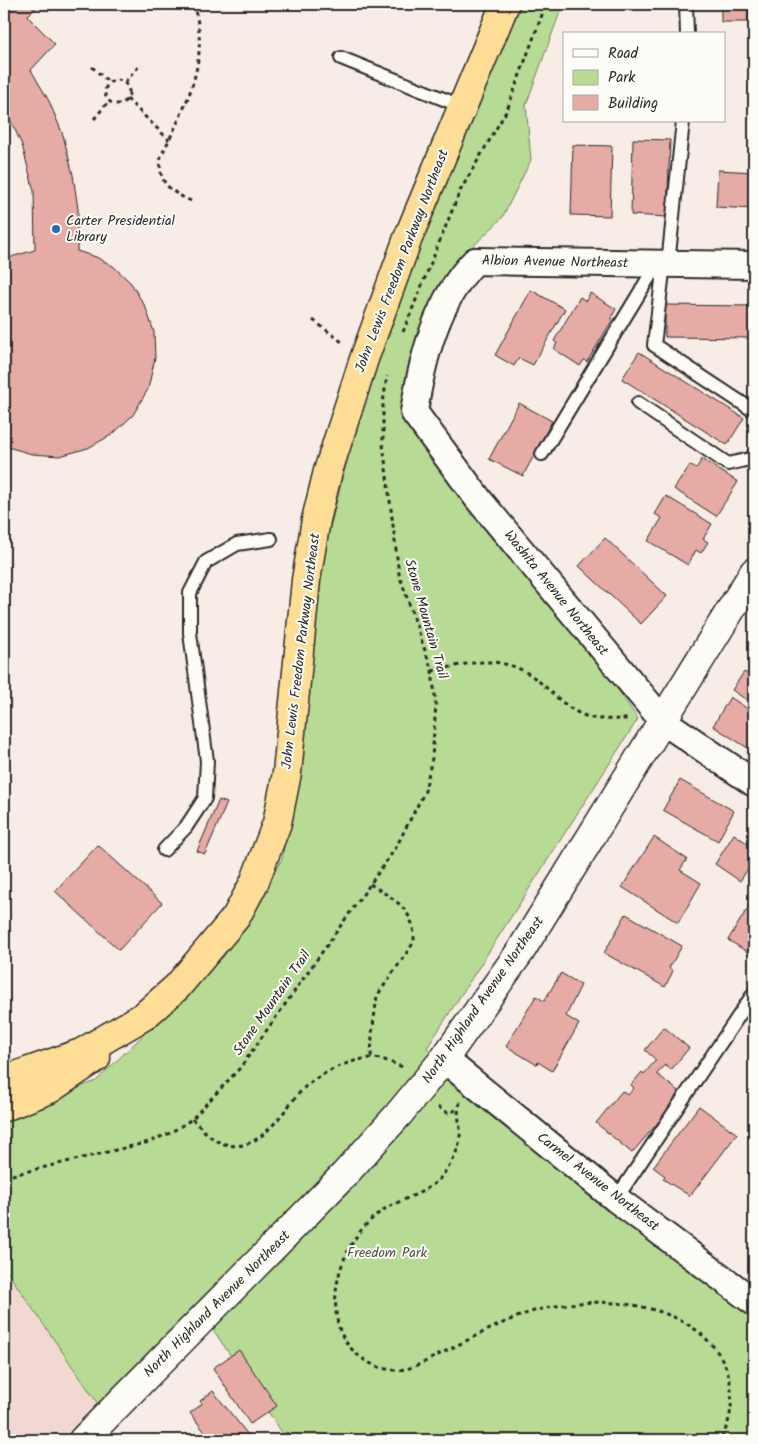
<svg xmlns="http://www.w3.org/2000/svg" width="758" height="1444" font-family="Kalam,sans-serif">
<style>
.built{fill:#f2d8d2}
.green{fill:#b7da94;stroke:#718260}
.building{fill:#e5aba4;stroke:#2b2b2b}
.lines{fill:none;stroke-linecap:round;stroke-linejoin:round}
.lane-casing{stroke:#2b2b2b;stroke-width:16}
.street-casing{stroke:#2b2b2b;stroke-width:30}
.secondary-casing{stroke:#2b2b2b;stroke-width:31}
.highway-casing{stroke:#2b2b2b;stroke-width:31}
.path{stroke:#2b2b2b;stroke-width:3;stroke-dasharray:4 4;stroke-linecap:butt}
.lane{stroke:#fdfcf7;stroke-width:12}
.street{stroke:#fdfcf7;stroke-width:26}
.secondary{stroke:#fdfcf7;stroke-width:28}
.highway{stroke:#fedd96;stroke-width:28}
.poi-dot{fill:#1f6fb2;stroke:#fdfcf7;stroke-width:2}
.labels{text-anchor:middle;dominant-baseline:central;stroke-width:4;stroke-linejoin:round;paint-order:stroke}
.poi-label{font-size:14px;fill:#2b2b2b;stroke:#fdfcf7;text-anchor:start}
.street-label{font-size:14px;fill:#2b2b2b;stroke:#fdfcf7}
.park-label{font-size:14px;fill:#4e5745;stroke:#fdfcf7}
</style>
<rect width="100%" height="100%" fill="#f8ece6"/>
<filter id="ink" filterUnits="userSpaceOnUse"><feTurbulence type="fractalNoise" baseFrequency=".02" numOctaves="2"/><feDisplacementMap in="SourceGraphic" scale="10" xChannelSelector="R" yChannelSelector="G"/><feConvolveMatrix kernelMatrix="1 2 1 2 8 2 1 2 1" color-interpolation-filters="sRGB"/></filter>
<g filter="url(#ink)">
<polygon class="built" points="4,1267 101,1408 92,1440 4,1440"/>
<polygon class="green" points="508,4 563,4 526,105 531,160 502,218 449,270 404,423 595,656 638,719 427,1048 754,1305 754,1440 287,1440 198,1307 101,1408 4,1267 4,1117 96,1081 224,956 282,859 309,695 315,587 361,406"/>
<g class="building">
<polygon points="4,4 40,4 27,16 55,44 31,70 49,101 63,135 73,175 78,209 77,251 96,257 113,266 131,283 146,308 154,332 155,358 148,389 133,415 113,434 88,448 60,456 32,454 4,446 4,261 14,256 35,250 34,191 22,145 4,106"/>
<polygon points="721,4 749,4 748,22 721,22"/>
<polygon points="633,139 670,140 667,217 631,215"/>
<polygon points="573,145 612,146 610,216 571,215"/>
<polygon points="718,170 754,172 754,209 716,207"/>
<polygon points="531,290 565,309 533,365 519,358 514,366 495,355"/>
<polygon points="590,293 616,309 611,318 613,319 587,362 584,360 580,366 554,349 557,343 554,341 580,297 586,301"/>
<polygon points="665,305 754,306 754,338 665,337"/>
<polygon points="639,352 744,418 727,445 622,379"/>
<polygon points="519,403 552,421 523,476 489,459"/>
<polygon points="702,459 738,482 716,516 674,489 690,465 696,469"/>
<polygon points="666,496 712,524 703,539 708,542 701,553 696,550 688,565 648,541 662,518 655,514"/>
<polygon points="605,538 667,596 641,624 579,566"/>
<polygon points="744,672 751,676 754,672 754,705 732,690"/>
<polygon points="730,697 754,713 754,752 713,726"/>
<polygon points="680,780 734,811 718,841 663,810"/>
<polygon points="219,800 227,803 205,854 197,851"/>
<polygon points="734,834 754,848 754,860 740,881 715,864"/>
<polygon points="654,837 687,859 680,870 701,883 678,923 622,887"/>
<polygon points="98,845 162,903 119,950 55,891"/>
<polygon points="752,901 754,903 754,956 728,940"/>
<polygon points="626,914 682,946 669,968 673,971 665,987 604,953"/>
<polygon points="561,973 581,985 566,1016 579,1024 552,1071 538,1062 537,1065 506,1046 536,996 544,1001"/>
<polygon points="664,1027 689,1048 671,1070 665,1065 657,1074 682,1094 632,1153 596,1123 622,1091 628,1095 634,1088 631,1085 642,1072 644,1074 656,1060 645,1050"/>
<polygon points="699,1106 737,1134 690,1196 663,1179 665,1176 653,1167"/>
<polygon points="239,1350 277,1406 250,1424 213,1368"/>
<polygon points="213,1391 249,1436 244,1440 211,1440 190,1413 202,1404 200,1401"/>
<polygon points="287,1432 293,1440 276,1440"/>
</g>
<g class="lines">
<defs>
<g id="lane">
<polyline points="686,4 687,34"/>
<polyline points="341,58 461,106"/>
<polyline points="664,264 654,345 754,411"/>
<polyline points="668,264 683,121"/>
<polyline points="638,403 728,464 750,459 754,455"/>
<polyline points="542,454 657,264"/>
<polyline points="164,850 186,827 205,798 207,761 190,633 190,593 206,562 237,544 271,539"/>
<polyline points="616,1199 754,993"/>
</g>
<g id="street">
<path d="M754,265L475,261C437,299 422,360 414,412L479,500L663,721L754,783"/>
<polyline points="444,1059 616,1199 754,1302"/>
</g>
<polyline id="secondary" points="83,1440 344,1175 398,1115 444,1059 520,952 754,572"/>
<g id="highway">
<polyline points="4,1080 81,1053 144,1016 177,987 236,917 254,883 277,823 287,773 306,580 316,520 328,471 364,359 408,238 505,4"/>
<polyline points="4,1107 50,1089 96,1058"/>
</g>
</defs>
<use href="#lane" class="lane-casing"/>
<use href="#street" class="street-casing"/>
<use href="#secondary" class="secondary-casing"/>
<use href="#highway" class="highway-casing"/>
<g class="path">
<polyline points="60,4 64,7 67,4"/>
<polyline points="92,67 110,83"/>
<circle cx="117" cy="92" r="12"/>
<polyline points="125,82 141,64"/>
<polyline points="127,99 169,140"/>
<polyline points="94,119 109,101"/>
<path d="M191,201C169,191 157,182 161,156C185,108 212,58 193,4"/>
<polyline points="313,320 342,342"/>
<polyline points="403,332 460,191 507,110 546,4"/>
<path d="M432,671C453,667 479,659 500,663C541,670 552,702 583,715C597,721 614,719 628,719"/>
<path d="M370,884C395,900 415,909 414,942L377,996L372,1034L371,1058"/>
<path d="M460,1102C456,1117 460,1118 460,1133C461,1148 450,1166 441,1177C426,1195 397,1199 379,1213C346,1238 329,1284 338,1324C344,1350 371,1370 397,1370C412,1370 428,1360 442,1353C468,1340 494,1326 522,1315C585,1292 690,1296 724,1363C735,1387 734,1418 720,1440"/>
<polyline points="438,1107 448,1113 456,1110"/>
<path d="M192,1119C201,1127 210,1139 222,1143C260,1158 283,1108 305,1087C321,1073 350,1059 372,1058C383,1058 394,1064 405,1068"/>
<polyline points="4,1177 149,1142 170,1133 192,1119 240,1068 395,849 425,791 432,758 436,704 432,671 399,574 383,444 383,403 387,376"/>
<polyline points="4,1226 9,1207 7,1177"/>
</g>
<use href="#lane" class="lane"/>
<use href="#street" class="street"/>
<use href="#secondary" class="secondary"/>
<use href="#highway" class="highway"/>
</g>
</g>
<circle class="poi-dot" cx="56" cy="229" r="5"/>
<g class="labels">
<g class="poi-label">
<text x="66" y="221">Carter Presidential<tspan x="66" dy="16">Library</tspan></text>
</g>
<g class="street-label">
<text transform="translate(402 261) rotate(-69)">John Lewis Freedom Parkway Northeast</text>
<text transform="translate(555 262) rotate(1)">Albion Avenue Northeast</text>
<text transform="translate(556 593) rotate(51)">Washita Avenue Northeast</text>
<text transform="translate(426 619) rotate(74)">Stone Mountain Trail</text>
<text transform="translate(301 651) rotate(-83)">John Lewis Freedom Parkway Northeast</text>
<text transform="translate(483 1000) rotate(-55)">North Highland Avenue Northeast</text>
<text transform="translate(272 1003) rotate(-55)">Stone Mountain Trail</text>
<text transform="translate(598 1182) rotate(38)">Carmel Avenue Northeast</text>
<text transform="translate(217 1304) rotate(-45)">North Highland Avenue Northeast</text>
</g>
<g class="park-label">
<text x="387" y="1253">Freedom Park</text>
</g>
</g>
<rect width="758" height="1444" fill="none" stroke="#fdfcf7" stroke-width="20"/>
<rect x="10" y="10" width="738" height="1424" fill="none" stroke="#2b2b2b" stroke-width="2" filter="url(#ink)"/>
<rect x="563" y="32" width="162" height="90" fill="#fdfcf7" stroke="#a9a8a5"/>
<rect x="573" y="49" width="25" height="8" fill="#fdfcf7" stroke="#a9a8a5"/>
<text x="608" y="58" font-size="15" fill="#2b2b2b">Road</text>
<rect x="573" y="70" width="25" height="15" fill="#b7da94" stroke="#a9a8a5"/>
<text x="608" y="82" font-size="15" fill="#2b2b2b">Park</text>
<rect x="573" y="95" width="25" height="15" fill="#e5aba4" stroke="#a9a8a5"/>
<text x="608" y="108" font-size="15" fill="#2b2b2b">Building</text>
</svg>
